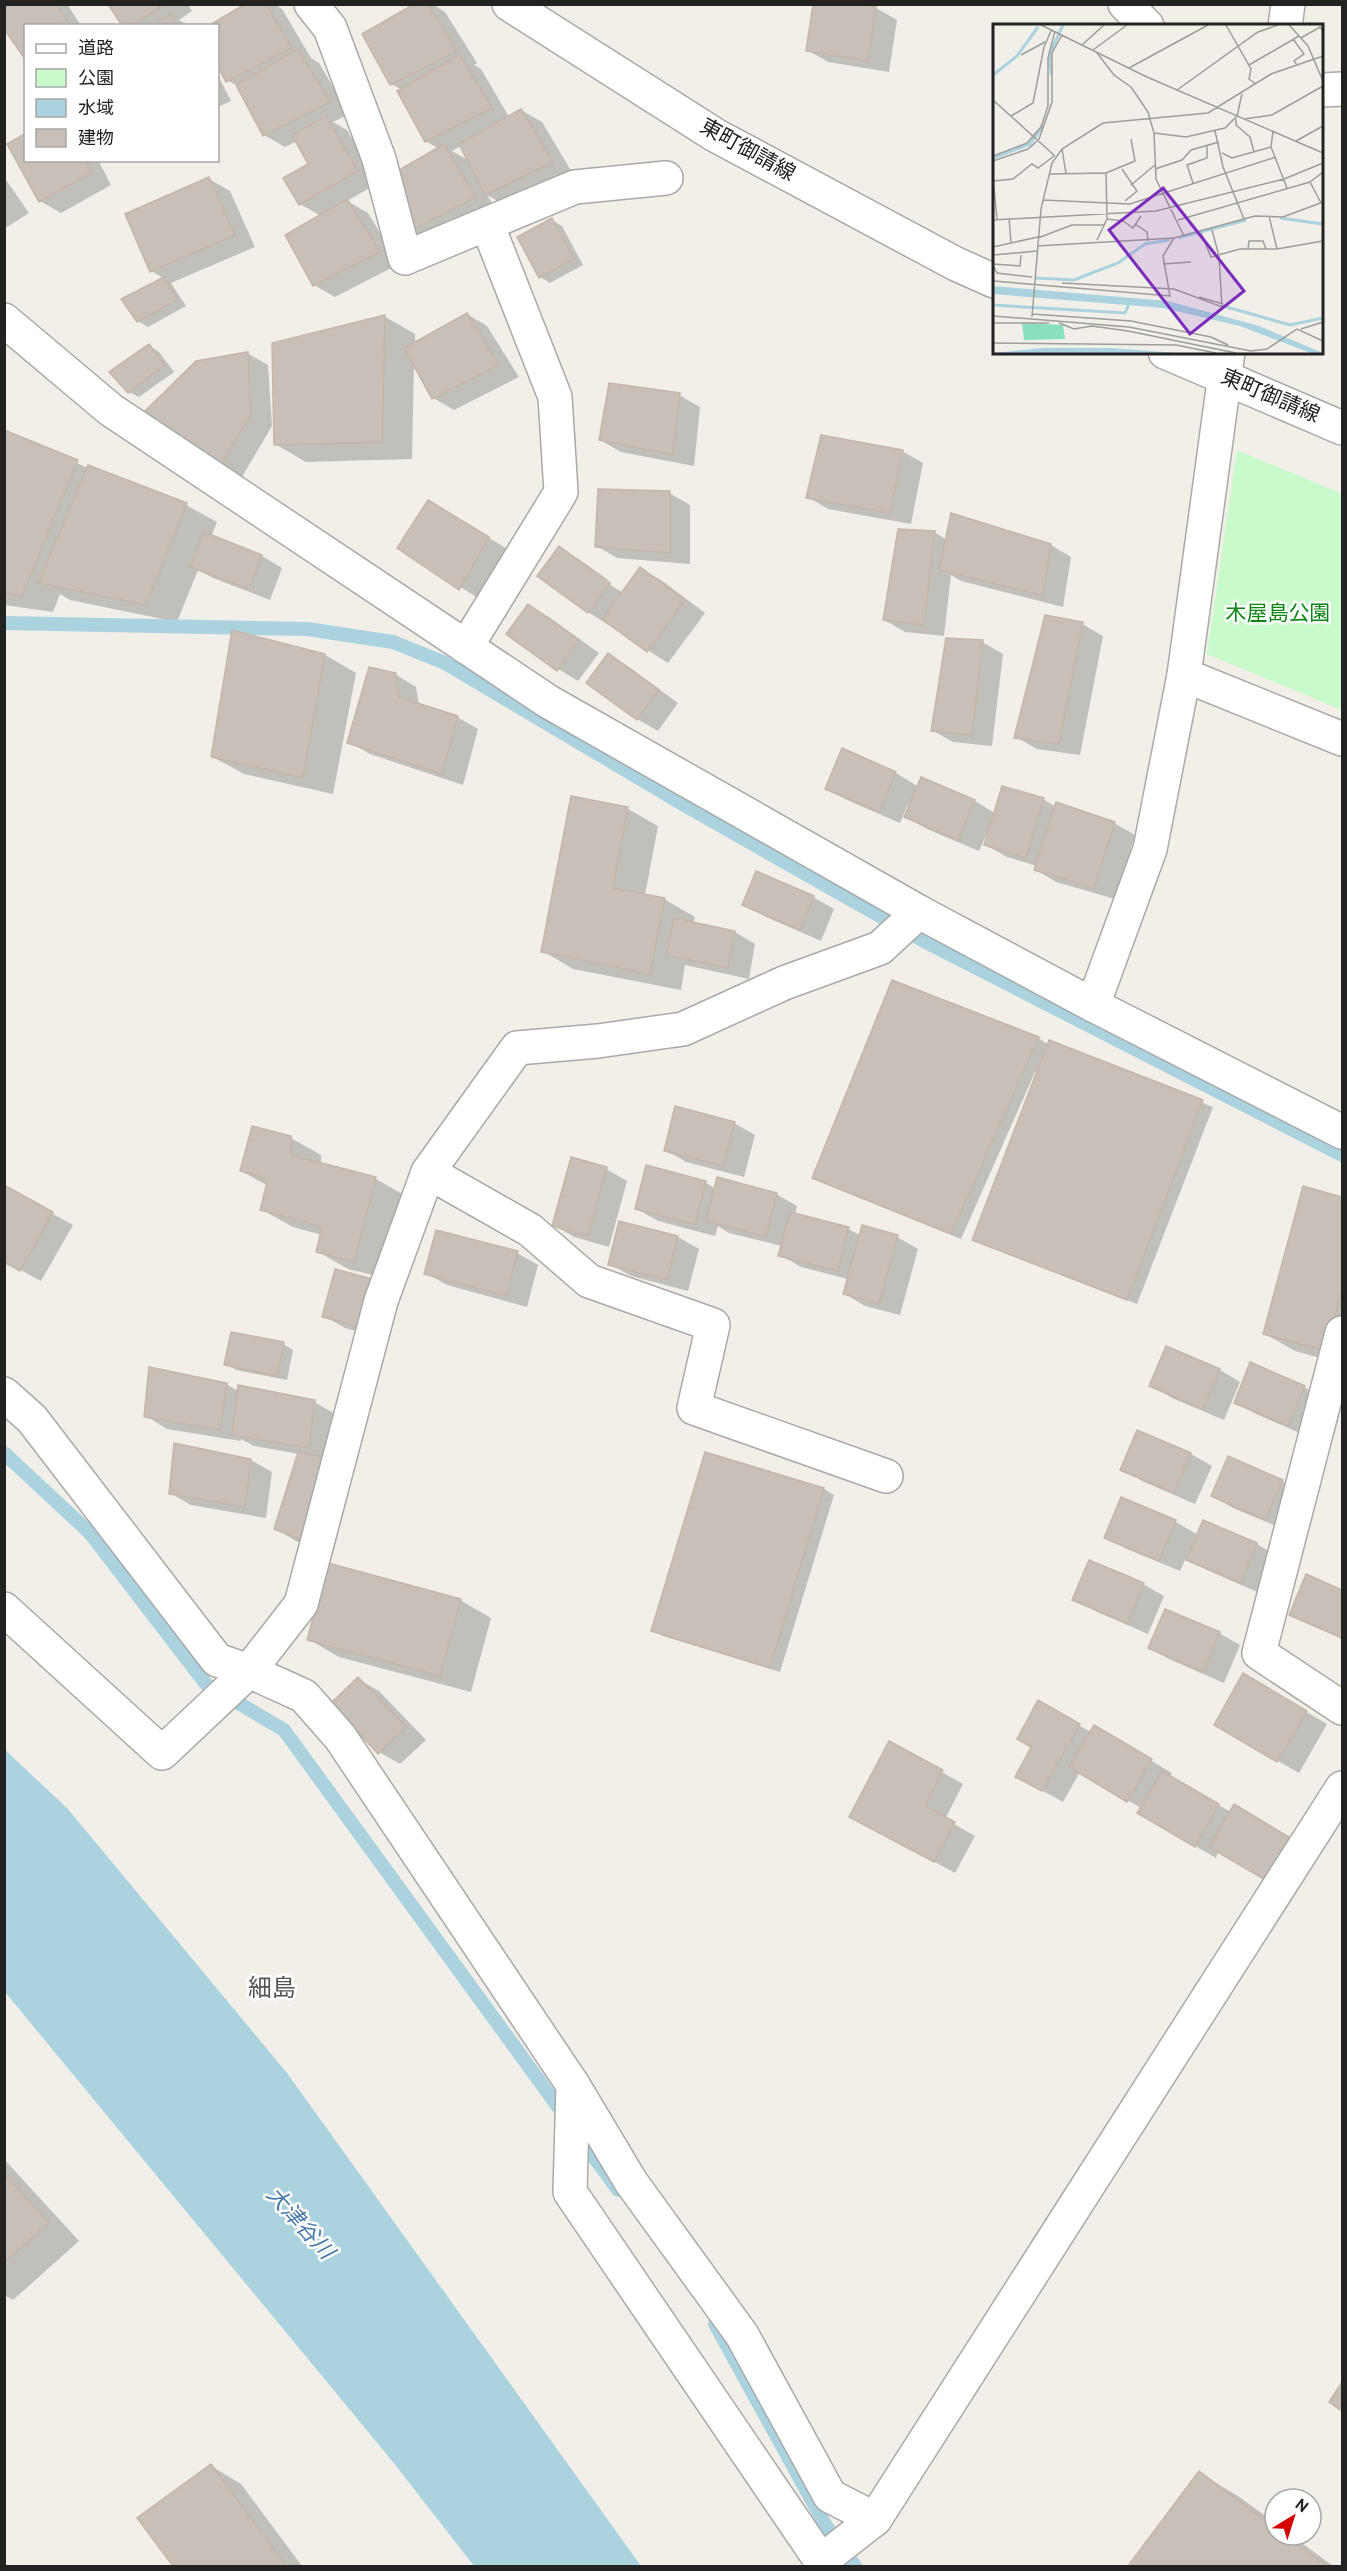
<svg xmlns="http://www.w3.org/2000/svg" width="1347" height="2571" font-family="Overpass,'Noto Sans JP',sans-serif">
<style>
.park{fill:#c8facc}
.water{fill:#aad3df}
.shadow{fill:#0003;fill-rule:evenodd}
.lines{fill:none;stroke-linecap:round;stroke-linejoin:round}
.stream{stroke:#aad3df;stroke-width:14}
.building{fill:#c7bfb8;stroke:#c4b6ab;stroke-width:1.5}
.minor-casing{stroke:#a9a9a9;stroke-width:36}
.minor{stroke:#fff;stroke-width:33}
.labels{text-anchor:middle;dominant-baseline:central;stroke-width:5;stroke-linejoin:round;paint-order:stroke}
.street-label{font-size:21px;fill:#222;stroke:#fff}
.park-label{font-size:21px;fill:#0c8416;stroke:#fff}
.water-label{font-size:22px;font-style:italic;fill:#4a7aab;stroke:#fff}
.quarter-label{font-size:24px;fill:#555;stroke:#fff}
.inset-river{fill:none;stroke:#aad3df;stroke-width:3}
.inset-road{fill:none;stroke:#9f9d99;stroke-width:1.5}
.view{fill:#7b2cbf;fill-opacity:0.15;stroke:#7b2cbf;stroke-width:3}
.inset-edge{fill:none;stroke:#222;stroke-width:3}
</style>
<rect width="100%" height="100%" fill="#f2efe9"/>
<polygon class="park" points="1237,450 1342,494 1342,710 1207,654"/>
<polygon class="water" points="5,1750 67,1808 287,2073 641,2566 474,2566 393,2462 5,1992"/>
<g class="shadow">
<polygon points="4,4 67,4 81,26 26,26 26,56"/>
<polygon points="110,4 188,4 192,11 179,20 189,26 124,26"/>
<polygon points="248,4 274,4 282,9 311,58 319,63 349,114 333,122 347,130 378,183 347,201 368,213 399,264 335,297 314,285 321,216 300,204 311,164 297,141 285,147 264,135 239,87 227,80 218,63 218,26"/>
<path d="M417,4H432L445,12L477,63L474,65L481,69L509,117L521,110L542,122L573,174L507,206L487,195L496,209L432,242L411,230L439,149L426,141L402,90L391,84ZM461,146L468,160L452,151Z"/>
<polygon points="853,4 876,8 897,20 889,72 828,62 807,50"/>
<polygon points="218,75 231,101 218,107"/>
<polygon points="26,160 98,160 111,185 61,213 40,201"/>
<polygon points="4,177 29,213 4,229"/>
<polygon points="209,179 230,191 255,247 171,283 186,306 148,327 138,321 165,279 151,271"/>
<polygon points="552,220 562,226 583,265 550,283 540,277"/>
<polygon points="467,314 487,326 519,377 454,410 433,398 414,363 412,459 306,462 275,444 384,316 415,334 415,344"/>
<polygon points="149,346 159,352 174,372 139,397 129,392"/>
<polygon points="247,353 268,365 272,426 240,480 219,469"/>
<polygon points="679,395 700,407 694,466 621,452 600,440"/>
<polygon points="4,431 88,468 186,505 217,522 211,537 262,556 282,568 270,600 213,578 198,570 177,622 70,600 60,594 53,612 4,605"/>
<polygon points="902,451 923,463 911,524 828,509 808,497"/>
<polygon points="669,493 690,505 690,564 617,558 597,546"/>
<polygon points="449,514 509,550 481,600 399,548"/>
<polygon points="934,532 947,540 1051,545 1071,557 1063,607 961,581 951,575 944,636 905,632 884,620"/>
<polygon points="559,548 580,560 608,580 604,578 602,580 622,592 641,569 661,580 705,613 668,663 588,612"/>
<polygon points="529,606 549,617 599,653 578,681 558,669"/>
<polygon points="1082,624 1103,636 1080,755 1037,749 1016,737"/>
<polygon points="233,632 325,655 356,673 333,794 244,774 213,757"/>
<polygon points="982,642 1003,654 992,746 953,742 932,730"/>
<polygon points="608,655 629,667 678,703 658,731 637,719"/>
<polygon points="395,674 416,687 419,705 457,717 478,729 463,785 370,754 349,742"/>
<polygon points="843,750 896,773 919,787 922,779 975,801 996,814 1043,799 1056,807 1114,823 1135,835 1115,899 1056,882 1036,870 1037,866 1007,857 986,845 990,831 988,831 979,851 927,829 906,817 911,805 908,804 900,823 847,800 826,788"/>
<polygon points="572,798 628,809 658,826 645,895 664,899 695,917 693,924 735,932 755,944 749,979 685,965 681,990 573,969 543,951"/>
<polygon points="813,897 834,909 821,941 764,916 744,905"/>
<polygon points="1038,1038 1049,1045 1050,1042 1213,1107 1137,1304 974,1239 1038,1073 1035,1072 961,1239 824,1183"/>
<polygon points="734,1123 755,1135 744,1177 686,1162 666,1150"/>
<polygon points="291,1138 321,1155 321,1164 376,1179 406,1196 385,1278 348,1269 317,1251 322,1235 293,1227 262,1210 268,1186 241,1171"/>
<polygon points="606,1169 627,1181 609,1247 574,1237 554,1225"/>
<polygon points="705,1182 716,1189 776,1194 797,1206 795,1215 848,1229 860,1235 897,1237 918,1249 900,1315 865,1306 845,1294 848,1279 801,1267 780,1255 782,1246 729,1233 718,1226 715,1236 658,1221 637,1209"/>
<polygon points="4,1187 73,1225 41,1281 4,1261"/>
<polygon points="1304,1188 1342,1199 1342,1364 1295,1351 1265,1334"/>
<polygon points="620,1222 678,1237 699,1249 688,1291 631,1276 610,1264"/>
<polygon points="517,1253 538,1265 527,1307 447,1285 426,1273"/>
<polygon points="401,1295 389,1340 345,1328 324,1316"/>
<polygon points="283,1344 293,1350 287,1380 236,1370 226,1364"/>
<polygon points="1167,1348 1220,1370 1240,1382 1224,1420 1172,1398 1151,1386"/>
<polygon points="226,1384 238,1391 314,1402 335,1414 332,1461 353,1473 333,1554 296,1541 276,1529 299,1454 254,1446 241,1439 241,1441 167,1429 146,1416"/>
<polygon points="1304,1387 1325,1399 1309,1437 1256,1414 1235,1402"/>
<polygon points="1138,1432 1191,1454 1212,1466 1195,1504 1142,1481 1122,1469"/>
<polygon points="706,1454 824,1489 834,1495 780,1672 663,1636 653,1630"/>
<polygon points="251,1460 272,1472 266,1518 191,1505 170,1493"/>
<polygon points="1282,1481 1303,1493 1286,1530 1233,1508 1213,1496"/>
<polygon points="1122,1499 1176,1522 1198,1535 1257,1544 1277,1556 1262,1594 1209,1571 1186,1558 1180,1571 1127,1549 1106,1537"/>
<polygon points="1307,1576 1342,1592 1342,1639 1291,1614"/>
<polygon points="1143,1584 1164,1596 1148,1634 1095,1611 1074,1599"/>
<polygon points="460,1600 491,1618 471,1692 339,1657 308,1639"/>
<polygon points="1219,1633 1240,1645 1224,1683 1171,1660 1150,1648"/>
<polygon points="1243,1675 1327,1724 1299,1773 1216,1725"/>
<polygon points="358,1679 379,1691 426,1740 400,1764 379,1752"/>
<polygon points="1038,1703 1091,1732 1094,1727 1172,1773 1169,1777 1231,1812 1216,1858 1139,1813 1141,1808 1080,1772 1063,1802 1038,1788 1033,1747"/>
<polygon points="890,1743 963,1784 945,1819 975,1836 955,1873 872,1828"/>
<polygon points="4,2159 79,2241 13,2300 4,2295"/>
<polygon points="211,2466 241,2484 302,2566 175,2566 139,2518"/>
<polygon points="1199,2473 1238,2496 1275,2523 1275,2535 1291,2535 1333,2566 1130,2566"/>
</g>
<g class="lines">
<g class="stream">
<polyline points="4,623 307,629 393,642 445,663 686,806 922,940 1342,1155"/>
<polyline points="4,1453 90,1533 206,1684 284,1730 567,2119"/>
<polyline points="578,2135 618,2190"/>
<polyline points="715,2324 826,2526 855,2566"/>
</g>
</g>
<g class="building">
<polygon points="4,4 56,4 70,25 26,26 26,55 23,56 4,29"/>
<polygon points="108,4 164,4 133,26 122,26"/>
<polygon points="245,4 266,4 292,48 226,82 218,67 218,26 208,26"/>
<polygon points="414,4 428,4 457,51 390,85 362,34"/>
<polygon points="813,4 862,4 876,7 868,61 806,51"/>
<polygon points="171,14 178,26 150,26"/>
<polygon points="298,49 330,102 263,136 236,85"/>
<polygon points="460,55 492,108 425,142 397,91"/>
<polygon points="521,109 553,162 485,195 459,144"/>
<polygon points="326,116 358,171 299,205 283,178 308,164 292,135"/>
<polygon points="26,133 26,160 84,160 92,173 39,202 7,144"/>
<polygon points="444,144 476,197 410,231 382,180"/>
<polygon points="209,177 235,235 150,272 125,214"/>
<polygon points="347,199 380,252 313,286 285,235"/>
<polygon points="552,218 574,259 539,278 517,237"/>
<polygon points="164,277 177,300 137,322 121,299"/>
<polygon points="467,313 499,365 432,399 404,348"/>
<polygon points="385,315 382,442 274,445 272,343"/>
<polygon points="149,344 165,365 128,393 109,372"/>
<polygon points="248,352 251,414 218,470 140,416 196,361"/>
<polygon points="609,383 680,393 673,455 599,440"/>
<polygon points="4,430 78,460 22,596 4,593"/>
<polygon points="821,435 903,450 890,513 806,498"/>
<polygon points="88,465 187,503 146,605 38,583"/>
<polygon points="598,489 670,491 670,553 595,547"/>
<polygon points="428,500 489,537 459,590 397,548"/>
<polygon points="951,513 1051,544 1043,596 939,570"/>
<polygon points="898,529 935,531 924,625 883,620"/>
<polygon points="204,532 262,555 249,589 190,567"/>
<polygon points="559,546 610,583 588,613 537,576"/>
<polygon points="640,567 685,600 647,652 602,619"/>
<polygon points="528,604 579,640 557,671 506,634"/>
<polygon points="1045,615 1083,622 1059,744 1014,738"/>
<polygon points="232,630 325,654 303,778 211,757"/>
<polygon points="946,638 983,640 972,735 931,731"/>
<polygon points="608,653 659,690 637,720 586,683"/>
<polygon points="369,667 396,673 399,697 458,716 442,774 347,743"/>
<polygon points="842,748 896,772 879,812 825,789"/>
<polygon points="921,777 975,800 958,840 904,817"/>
<polygon points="1002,786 1044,798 1026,858 984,845"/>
<polygon points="571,796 628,807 613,888 665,898 650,974 541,952"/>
<polygon points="1056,802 1115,822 1094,888 1034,870"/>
<polygon points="756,871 814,896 800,930 742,905"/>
<polygon points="674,918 735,931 728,968 666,955"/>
<polygon points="892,980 1039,1037 951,1234 812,1178"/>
<polygon points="1049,1040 1203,1100 1127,1300 972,1240"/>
<polygon points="675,1106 735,1122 723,1166 664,1151"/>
<polygon points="252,1126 291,1136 291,1155 376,1177 354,1262 316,1252 322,1227 260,1210 268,1179 240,1171"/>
<polygon points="571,1157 607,1167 588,1236 552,1226"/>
<polygon points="646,1165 706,1181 695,1225 635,1209"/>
<polygon points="717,1177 777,1193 766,1237 706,1221"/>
<polygon points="4,1185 53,1212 20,1271 4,1262"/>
<polygon points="1303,1186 1342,1197 1342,1289 1326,1351 1263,1334"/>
<polygon points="790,1212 849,1227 838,1271 778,1256"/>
<polygon points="619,1221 678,1236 667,1280 608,1265"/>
<polygon points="862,1225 898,1235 879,1304 843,1294"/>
<polygon points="436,1230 518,1251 506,1296 424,1274"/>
<polygon points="335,1269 380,1281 368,1329 322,1317"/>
<polygon points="231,1332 284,1342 277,1376 224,1365"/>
<polygon points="1166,1346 1220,1369 1203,1409 1149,1386"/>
<polygon points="1250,1362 1305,1386 1288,1426 1234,1403"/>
<polygon points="149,1367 227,1383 220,1430 144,1417"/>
<polygon points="238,1385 315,1400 309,1448 232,1435"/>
<polygon points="1137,1430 1191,1453 1174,1493 1120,1470"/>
<polygon points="174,1443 251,1459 245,1507 169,1494"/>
<polygon points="298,1452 333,1459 312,1544 274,1529"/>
<polygon points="705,1452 824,1488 770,1668 651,1631"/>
<polygon points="1228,1456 1283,1480 1265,1520 1211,1496"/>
<polygon points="1121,1497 1176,1520 1159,1561 1104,1538"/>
<polygon points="1203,1520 1257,1543 1241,1583 1186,1560"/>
<polygon points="1089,1560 1144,1583 1127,1623 1072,1600"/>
<polygon points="328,1563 461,1599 440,1676 307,1640"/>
<polygon points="1306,1574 1342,1590 1342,1638 1289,1615"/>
<polygon points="1165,1609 1220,1632 1203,1672 1148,1648"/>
<polygon points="1243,1673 1307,1711 1277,1762 1214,1725"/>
<polygon points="358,1677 406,1727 378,1754 331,1703"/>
<polygon points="1038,1700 1080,1724 1042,1791 1015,1777 1031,1747 1017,1739"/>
<polygon points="1094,1725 1152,1759 1127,1802 1069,1767"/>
<polygon points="889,1741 943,1770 925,1806 955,1822 934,1862 849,1817"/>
<polygon points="1162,1771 1219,1804 1195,1847 1137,1813"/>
<polygon points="1234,1804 1292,1839 1267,1881 1209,1847"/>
<polygon points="4,2173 49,2223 4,2263"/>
<polygon points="1342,2382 1342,2411 1329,2402"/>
<polygon points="211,2464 286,2566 173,2566 137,2518"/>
<polygon points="1199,2471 1275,2528 1275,2535 1284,2535 1327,2566 1128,2566"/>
</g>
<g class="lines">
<defs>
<g id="minor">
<polyline points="311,4 330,28 379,159 405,258 575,187 666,178"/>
<polyline points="509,4 715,135 956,264 994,281"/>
<polyline points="1125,4 1147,26"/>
<polyline points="1285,26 1288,4"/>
<polyline points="1322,90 1342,89"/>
<polyline points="4,320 111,410 549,702 919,912 1093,1005 1342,1132"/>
<polyline points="1165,352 1342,428"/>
<polyline points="466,647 561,492 555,397 487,224"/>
<polyline points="1184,675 1342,739"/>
<polyline points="1093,1005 1150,849 1184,675 1228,352"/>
<polyline points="428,1172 530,1230 589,1281 713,1325 694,1408 886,1476"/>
<polyline points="1342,1333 1259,1653 1342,1708"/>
<polyline points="4,1394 32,1419 217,1660 249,1671 304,1696 340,1737 573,2085 570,2192 821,2561 875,2519 1342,1788"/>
<polyline points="4,1609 162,1753 249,1671 301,1604 381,1301 428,1172 517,1048 598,1041 683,1029 784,983 880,948 919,912"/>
<polyline points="573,2085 631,2182 742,2335 830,2496 875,2519"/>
</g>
</defs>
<use href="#minor" class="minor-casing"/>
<use href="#minor" class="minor"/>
</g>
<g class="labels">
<g class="street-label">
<text transform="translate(747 151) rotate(29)">東町御請線</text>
<text transform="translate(1270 397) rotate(23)">東町御請線</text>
</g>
<g class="park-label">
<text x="1278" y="614">木屋島公園</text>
</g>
<g class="water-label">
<text transform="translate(299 2224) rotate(48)">大津谷川</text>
</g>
<g class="quarter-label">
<text x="272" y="1990">細島</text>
</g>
</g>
<g transform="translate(993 24)">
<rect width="330" height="330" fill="#f2efe9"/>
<path d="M29,299L70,301L72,315L31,316Z" fill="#88e0be"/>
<path d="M0,262L175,277L266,302L330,329H318L247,302L170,284L0,270ZM49,324H118L184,329H0Z" fill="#aad3df"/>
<path class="inset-river" d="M0,51L24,32L45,3M58,51L57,29L70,1M0,134L37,120L50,102M287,194L330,200M185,214L253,196M42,254L81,256L125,239L152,220L177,216M0,281L132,289L136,280M230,282L297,301L330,294"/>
<path class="inset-road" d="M48,1L154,53L330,129M233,1L258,45L256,55L263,60M296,1L315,22L330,57M308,14L327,3L330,7M300,15L311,30L301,37L304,41M89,21L111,1M100,26L134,1M104,29L121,51L138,63L155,88L161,109L163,155L191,212M28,31L52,18M256,41L306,12M136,44L215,1M184,66L265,8L285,1M0,76L62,132M18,92L40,79L51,23L58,7M243,95V101L257,113L261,128M251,95L279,91L330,62M222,107L230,143L251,195M280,107L278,123L294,164M161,109L193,113L232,104L244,92L249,70M303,117L330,102M69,125L73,149M229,129L239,134L278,123M0,132L34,119L48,103L55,82V34L62,7M0,137L35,125L46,115L59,78V29L69,11M129,145L144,167L132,177M162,145L189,136L198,126L226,118M113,149L142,137L138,115M56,150L113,149L114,195M0,154L4,195M0,157L20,155L39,140L45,144L61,132M317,158L328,179M200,159L194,141L214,134V122M138,161L162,141M50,176L137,180L283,133M276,192L284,225M16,194L18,219M0,196L163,187L291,155L330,139M185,196L317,158L330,148M142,200L154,208L155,217M208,209L218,233L247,225H284L330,217M45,214L79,201H112M104,216L114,195L130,197L140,204L148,192M44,222L181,214L262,192L290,193L330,178M0,223L45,213M255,225L256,217H270L273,225M0,231L44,227M0,240L27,242L28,231M170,240L198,238M0,241L4,249L39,253M0,257L177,272L170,232L181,214M69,259L181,265L229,283L226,232L219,206M206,273L230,280M39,290L138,297L218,313L235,321M0,292L136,303L258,327L274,325L304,305L330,317M39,293L48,185L59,139L69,125L110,99L215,89L278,50L330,32M1,299H56M66,299L81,305L99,302L135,307L243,329M308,305L330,298M0,319L183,321L223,329"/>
<path class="view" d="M170,164L251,267L197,310L116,206Z"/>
<rect width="330" height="330" class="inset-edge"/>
</g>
<rect width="1347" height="2571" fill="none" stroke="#222222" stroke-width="12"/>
<rect x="24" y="24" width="195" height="138" fill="#ffffff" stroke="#a7a7a7" stroke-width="1.5"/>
<rect x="36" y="44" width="30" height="9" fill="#ffffff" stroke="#a7a7a7" stroke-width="1.5"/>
<text x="78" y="54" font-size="18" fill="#222222">道路</text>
<rect x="36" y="69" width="30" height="18" fill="#c8facc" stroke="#a7a7a7" stroke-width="1.5"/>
<text x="78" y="84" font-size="18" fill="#222222">公園</text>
<rect x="36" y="99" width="30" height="18" fill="#aad3df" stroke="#a7a7a7" stroke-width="1.5"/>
<text x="78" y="114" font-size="18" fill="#222222">水域</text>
<rect x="36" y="129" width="30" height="18" fill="#c7bfb8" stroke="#a7a7a7" stroke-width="1.5"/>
<text x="78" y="144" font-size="18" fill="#222222">建物</text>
<g transform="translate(1293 2517) rotate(38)"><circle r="28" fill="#ffffff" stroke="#a7a7a7" stroke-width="1.5"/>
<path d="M0-4.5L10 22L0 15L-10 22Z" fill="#d40000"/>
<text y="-9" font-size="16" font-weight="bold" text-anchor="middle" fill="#222222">N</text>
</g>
</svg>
